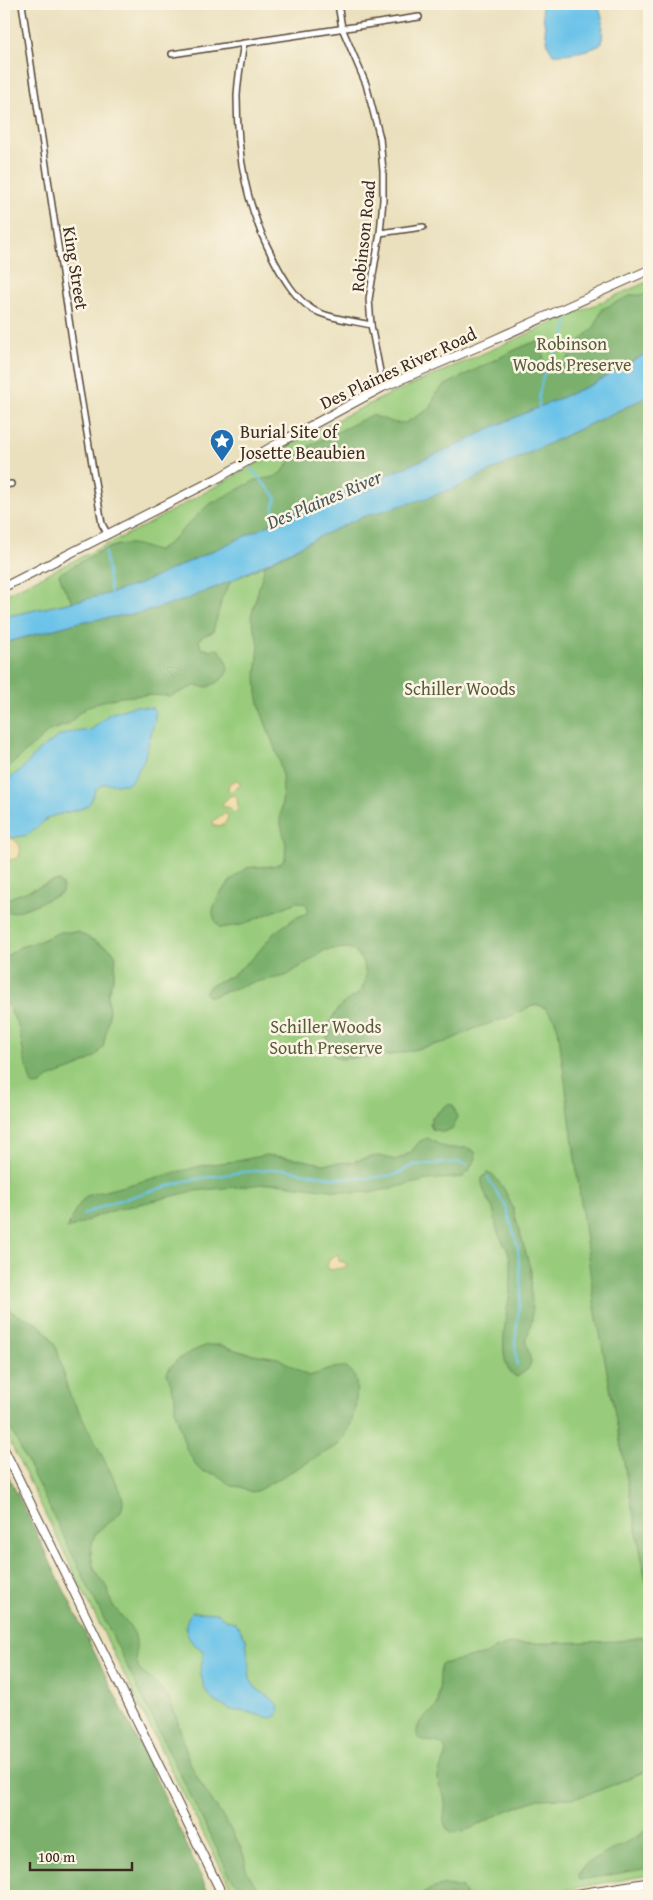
<svg xmlns="http://www.w3.org/2000/svg" width="653" height="1900" font-family="'Gentium Book Plus',serif">
<style>
.green{fill:#98cc7c;stroke:#6a7b4d}
.forest{fill:#7ab06c;stroke:#5a6d45}
.sand{fill:#eeda9e;stroke:#94825e}
.water{fill:#6bc3e9;stroke:#537684}
.lines{fill:none;stroke-linecap:round;stroke-linejoin:round}
.stream{stroke:#6bc3e9;stroke-width:2}
.minor-casing{stroke:#554536;stroke-width:8}
.secondary-casing{stroke:#554536;stroke-width:10}
.primary-casing{stroke:#554536;stroke-width:11}
.minor{stroke:#fff;stroke-width:5}
.secondary{stroke:#fff;stroke-width:8}
.primary{stroke:#fff;stroke-width:9}
.labels{text-anchor:middle;dominant-baseline:central;stroke-width:5;stroke-linejoin:round;paint-order:stroke}
.street-label{font-size:18px;fill:#3b2a1e;stroke:#fcf5e5}
.park-label{font-size:18px;fill:#575b3a;stroke:#fcf5e5}
.poi-label{font-size:18px;fill:#3b2a1e;stroke:#fcf5e5;text-anchor:start}
.water-label{font-size:19px;font-style:italic;fill:#49585b;stroke:#fcf5e5}
</style>
<rect width="100%" height="100%" fill="#fcf5e5"/>
<filter id="ink" filterUnits="userSpaceOnUse"><feTurbulence type="fractalNoise" baseFrequency=".02" numOctaves="2"/><feDisplacementMap in="SourceGraphic" scale="10" xChannelSelector="R" yChannelSelector="G"/><feConvolveMatrix kernelMatrix="1 2 1 2 8 2 1 2 1" color-interpolation-filters="sRGB"/></filter>
<filter id="wash" filterUnits="userSpaceOnUse"><feTurbulence type="fractalNoise" baseFrequency=".0096" numOctaves="4" result="noise"/><feDisplacementMap in="SourceGraphic" scale="20" xChannelSelector="R" yChannelSelector="G"/><feGaussianBlur stdDeviation="1.12" result="paint"/><feColorMatrix in="noise" values="0 0 0 0 0 0 0 0 0 0 0 0 0 0 0 0 0 1.4 0 .05"/><feComposite in="paint" operator="in"/></filter>
<g filter="url(#wash)">
<rect width="100%" height="100%" fill="#eae0bd"/>
<g class="green">
<polygon points="649,281 649,352 104,595 4,617 4,595 146,525 328,424 388,395"/>
<polygon points="649,396 649,1875 530,1896 235,1896 169,1766 4,1430 4,643 140,613 231,581 265,565"/>
</g>
<g class="forest">
<path d="M632,295H646L649,297V352L593,384L493,427L460,444L289,516L140,584L104,595L73,602L63,586L59,574C78,564 105,545 127,544C136,543 148,549 157,551L170,542L208,505L256,480L275,477L283,471L292,459L311,445L372,415L395,423H405L431,408L436,393L444,386C460,378 531,339 544,340L543,361C550,370 556,367 565,364L574,347L595,326L602,309Z"/>
<path d="M649,396V1597L594,1302L558,1029L554,1018L545,1008L538,1005L531,1006L512,1016L476,1028L446,1042L392,1055L341,1059C333,1057 331,1054 329,1047C323,1031 333,1013 345,1002C349,999 354,997 358,994C372,980 365,956 349,948L325,950L286,976L250,983L213,996H207L205,992L211,985L231,976L254,957L275,932L295,918L305,914L308,911C308,904 304,902 297,902L241,925L220,928C216,923 212,916 213,910C215,897 235,873 247,868C258,865 270,869 281,863L285,858L286,844L280,821L283,794L282,774L279,760L261,711L257,694L256,676L259,645L251,617L265,565L314,539L362,517L455,488Z"/>
<polygon points="231,581 222,598 213,632 201,637 199,641 201,648 209,650 218,649 225,657 228,669 225,676 218,682 208,687 195,686 171,696 146,695 120,697 103,701 89,706 80,712 69,724 49,731 4,771 4,643 80,622 140,613 182,601"/>
<path d="M54,881H59L63,887L62,892L58,895C46,899 15,916 4,912V900Z"/>
<polygon points="60,932 78,932 112,950 116,956 114,976 108,993 109,1017 106,1033 103,1047 94,1058 75,1068 48,1078 41,1085 34,1086 31,1082 24,1057 19,1028 4,998 4,958 20,947 40,941"/>
<polygon points="448,1104 453,1105 457,1116 453,1128 444,1132 432,1129 430,1124 432,1117"/>
<path d="M428,1138C435,1142 443,1148 451,1148C460,1149 467,1145 475,1152L476,1158L468,1172L463,1177L428,1180L374,1192L354,1193L275,1183L194,1191L115,1210L92,1218L83,1223L67,1229L76,1209L86,1196L204,1165L237,1161L266,1155L293,1158L323,1164L352,1162L370,1157L380,1156L396,1160L410,1153L420,1141Z"/>
<path d="M487,1173L494,1176L504,1189L513,1208L531,1271L532,1319L526,1342L531,1362L528,1369L517,1377C491,1366 511,1301 511,1280C511,1271 511,1258 507,1249C503,1242 499,1237 497,1229C495,1223 495,1216 493,1210C489,1198 481,1191 482,1178Z"/>
<path d="M4,1299H5C11,1318 18,1313 33,1321C40,1325 46,1331 50,1337C65,1358 61,1385 76,1406L120,1490C134,1523 95,1519 92,1544C90,1553 92,1566 97,1573C100,1579 105,1583 107,1589C110,1595 110,1602 114,1607C121,1616 129,1623 134,1633C139,1644 133,1660 140,1670C144,1675 150,1678 155,1682C160,1687 166,1694 169,1700C178,1717 181,1735 187,1754C191,1767 200,1782 207,1794C216,1808 249,1851 245,1866C250,1878 256,1888 266,1896H248L230,1876L4,1415Z"/>
<path d="M208,1345H220L242,1352L278,1358L308,1376C320,1374 335,1364 346,1368C365,1373 354,1421 347,1433C345,1437 341,1441 338,1445L257,1491L251,1492L241,1487L231,1486L222,1478L214,1474L201,1471L197,1467L186,1448L182,1435L175,1410V1397L167,1373C173,1358 194,1350 208,1345Z"/>
<polygon points="4,1467 158,1783 210,1896 4,1896"/>
<path d="M642,1637L649,1644V1770L593,1793L572,1798L539,1799L508,1810L470,1829L453,1833C449,1831 447,1829 445,1825C442,1818 446,1810 445,1802C445,1793 437,1786 438,1777C438,1769 445,1762 446,1755C447,1734 416,1748 417,1732C418,1716 432,1715 437,1705C440,1699 439,1673 441,1664L487,1654L494,1649L510,1644L619,1641Z"/>
<polygon points="649,1826 649,1868 580,1880 579,1875 584,1865 640,1835"/>
<polygon points="446,1885 462,1888 466,1896 419,1896 431,1889"/>
</g>
<g class="sand">
<polygon points="236,780 240,782 240,786 229,792 228,789 229,784"/>
<polygon points="235,795 237,797 238,809 234,813 228,807 223,807 222,804 230,796"/>
<polygon points="223,814 227,814 228,817 224,825 214,826 213,821"/>
<path d="M11,838C20,842 23,850 18,858L10,860L4,857V839Z"/>
<polygon points="338,1254 339,1261 346,1263 347,1267 330,1270 327,1266 329,1259"/>
</g>
<g class="water">
<path d="M541,4H598L603,21L602,43C595,51 563,55 553,54L548,45Z"/>
<polygon points="649,352 649,396 455,488 424,499 362,517 314,539 231,581 182,601 140,613 80,622 4,643 4,617 104,595 140,584 289,516 460,444 493,427 593,384"/>
<polygon points="135,706 152,708 155,711 155,719 144,760 133,780 127,784 103,784 96,789 90,803 84,808 49,817 28,835 4,839 4,783 24,767 38,751 58,737 67,733 91,730 109,714"/>
<path d="M193,1612L217,1613L226,1620L234,1622L239,1627L246,1639L250,1679L256,1688L274,1701L278,1705L279,1712L277,1716L270,1718L247,1712L231,1710L214,1701L205,1690L200,1672L204,1653C201,1648 196,1646 192,1642C184,1633 184,1619 193,1612Z"/>
</g>
<g class="lines">
<g class="stream">
<path d="M539,408C538,394 542,376 549,363C558,348 567,338 567,320"/>
<polyline points="251,469 276,497 273,511 282,519"/>
<polyline points="105,552 111,594"/>
<polyline points="488,1178 506,1207 518,1248 521,1290 515,1342 517,1365"/>
<polyline points="83,1215 107,1204 185,1181 242,1172 285,1169 334,1178 368,1178 395,1175 414,1165 459,1162 467,1165"/>
</g>
</g>
</g>
<g filter="url(#ink)">
<g class="lines">
<defs>
<g id="minor">
<polyline points="22,4 77,373 102,524 108,535"/>
<polyline points="338,4 342,28 366,84 380,138 383,171 383,200 380,233 369,299 371,325 383,387"/>
<path d="M244,43C241,60 238,78 237,96C237,156 246,208 275,262C284,279 295,298 312,309C326,318 354,321 371,325"/>
<polyline points="172,54 419,17"/>
<polyline points="380,233 423,227"/>
<polyline points="4,485 11,484"/>
</g>
<g id="secondary">
<polyline points="4,587 218,478 275,445 383,387 489,342 649,270"/>
<polyline points="4,1449 223,1896"/>
</g>
<polyline id="primary" points="567,1896 649,1883"/>
</defs>
<use href="#minor" class="minor-casing"/>
<use href="#secondary" class="secondary-casing"/>
<use href="#primary" class="primary-casing"/>
<use href="#minor" class="minor"/>
<use href="#secondary" class="secondary"/>
<use href="#primary" class="primary"/>
</g>
</g>
<defs>
<symbol id="sight-pin" viewBox="-11 -11 22 30"><path d="M0 17L-7.5 6A9.5 9.5 0 1 1 7.5 6Z" fill="#1f6fb2" stroke="#fcf5e5"/><path d="M0-6L1.8-2.2L6-1.7L2.9 1.2L3.7 5.4L0 3.3L-3.7 5.4L-2.9 1.2L-6-1.7L-1.8-2.2Z" fill="#fff"/></symbol>
</defs>
<g fill-rule="evenodd">
<use href="#sight-pin" x="208" y="427" width="28" height="38"/>
</g>
<g class="labels">
<g class="street-label">
<text transform="translate(363 236) rotate(-84)">Robinson Road</text>
<text transform="translate(76 268) rotate(81)">King Street</text>
<text transform="translate(398 368) rotate(-25)">Des Plaines River Road</text>
</g>
<g class="park-label">
<text x="572" y="343">Robinson<tspan x="572" dy="21">Woods Preserve</tspan></text>
<text x="460" y="688">Schiller Woods</text>
<text x="326" y="1026">Schiller Woods<tspan x="326" dy="21">South Preserve</tspan></text>
</g>
<g class="poi-label">
<text x="240" y="431">Burial Site of<tspan x="240" dy="21">Josette Beaubien</tspan></text>
</g>
<g class="water-label">
<text transform="translate(324 499) rotate(-23)">Des Plaines River</text>
</g>
</g>
<rect width="653" height="1900" fill="none" stroke="#fcf5e5" stroke-width="20"/>
<path d="M30 1862v8h102v-8" fill="none" stroke="#3b2a1e" stroke-width="2.5"/>
<text x="38" y="1862" font-size="15" fill="#3b2a1e" stroke="#fcf5e5" stroke-width="4" paint-order="stroke">100 m</text>
</svg>
